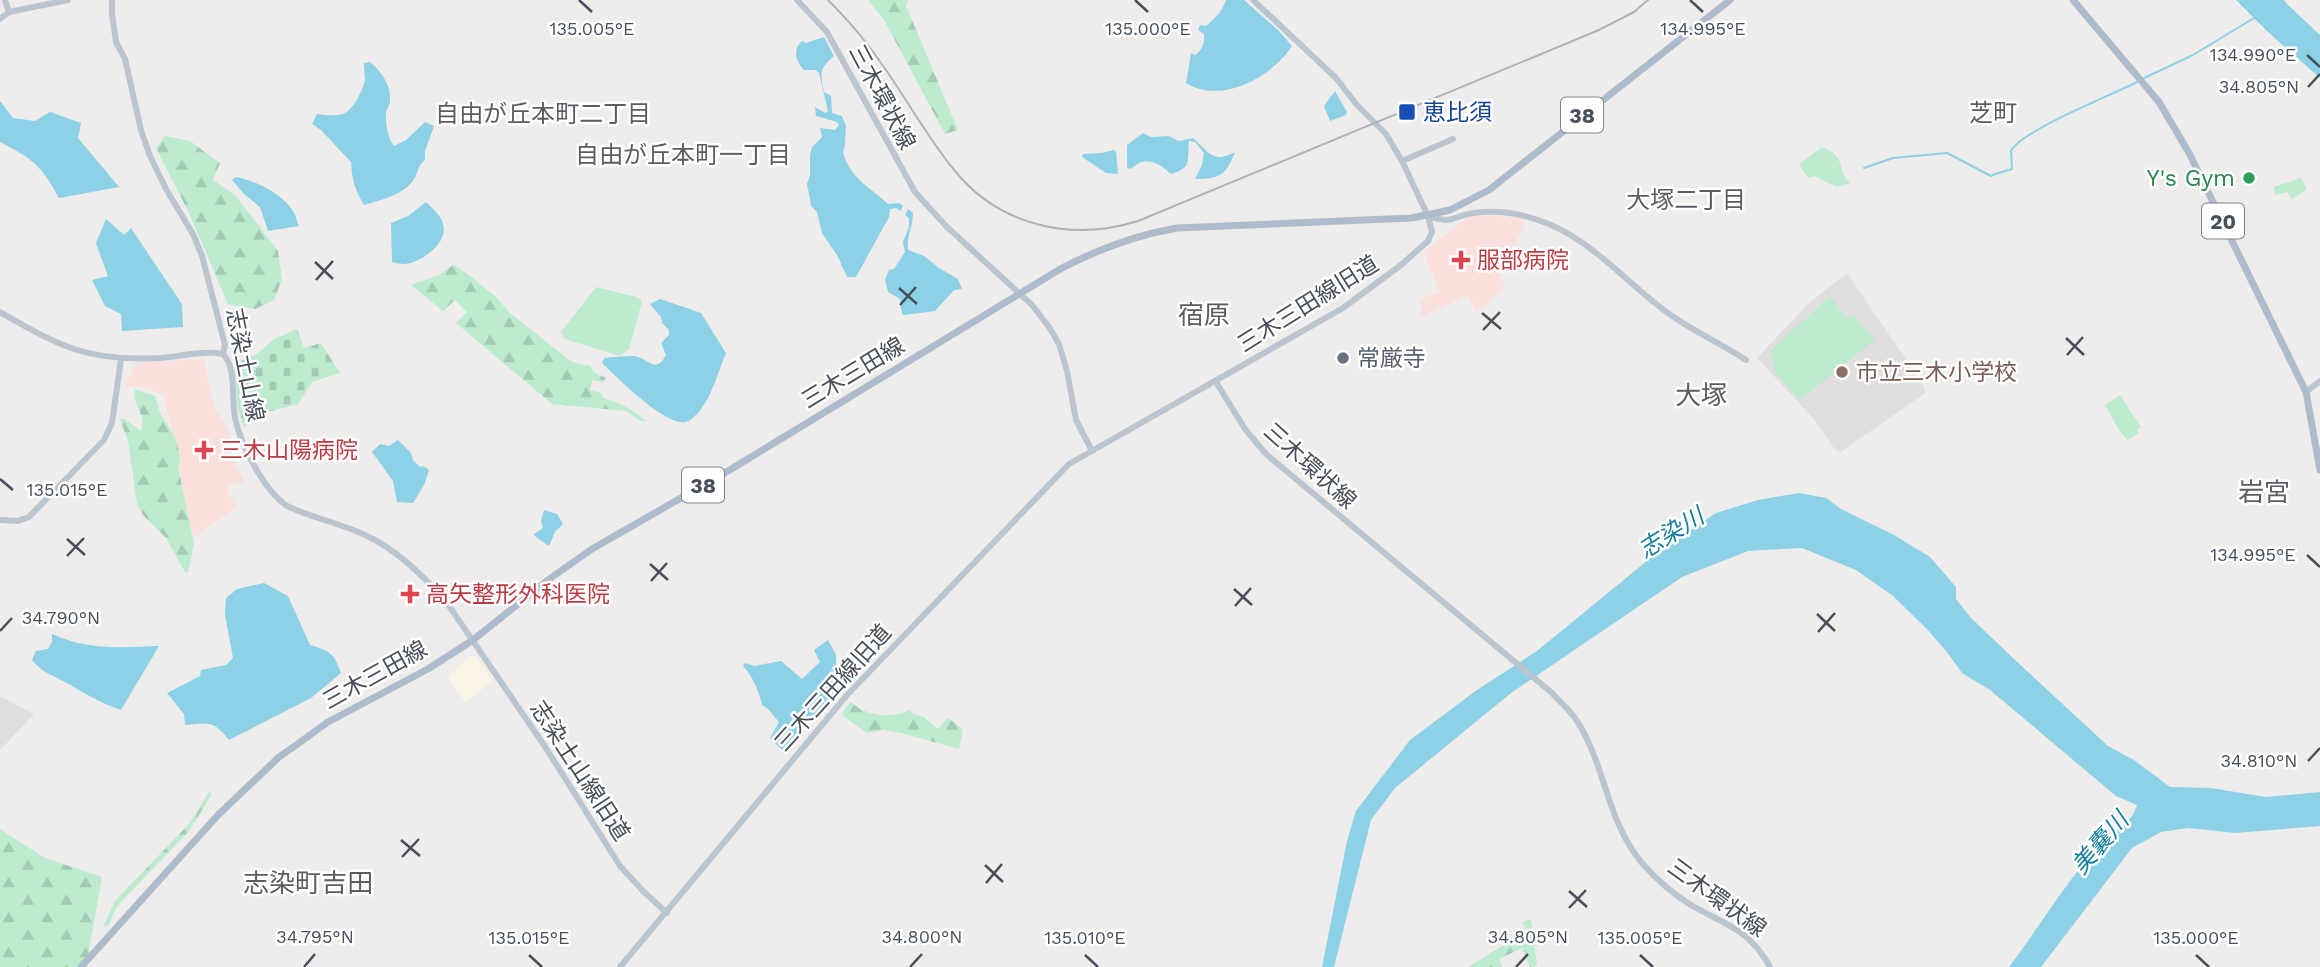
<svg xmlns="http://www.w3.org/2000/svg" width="2320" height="967" font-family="'Work Sans','Noto Sans JP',sans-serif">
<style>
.commercial{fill:#faf4e6}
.education{fill:#e0dede}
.medical{fill:#f9e0dd}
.forest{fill:url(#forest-firs)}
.cemetery{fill:url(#cemetery-stones)}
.park{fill:#bcebcf}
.water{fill:#8cd1e6}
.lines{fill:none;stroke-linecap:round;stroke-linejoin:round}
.stream{stroke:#8cd1e6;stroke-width:2}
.secondary{stroke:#bbc5d0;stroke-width:6}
.primary{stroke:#adbbca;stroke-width:7}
.rail{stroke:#afb2b7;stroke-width:2}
.ticks{fill:none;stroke:#464f59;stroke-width:2.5}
.transit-dot{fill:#1a4fb4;stroke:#fff;stroke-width:2.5}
.leisure-dot{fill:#2e9e5b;stroke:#fff;stroke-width:2.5}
.health-dot{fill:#e0444e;stroke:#fff;stroke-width:2.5}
.worship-dot{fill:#6b7280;stroke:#fff;stroke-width:2.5}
.education-dot{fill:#8d6e63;stroke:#fff;stroke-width:2.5}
.labels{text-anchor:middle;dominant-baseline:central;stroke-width:5;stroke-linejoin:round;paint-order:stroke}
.shield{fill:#fff;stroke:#7e848b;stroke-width:2}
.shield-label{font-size:21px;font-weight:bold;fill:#464f59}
.street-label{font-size:23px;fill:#464f59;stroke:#fff}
.transit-label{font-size:23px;fill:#164399;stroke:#fff;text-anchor:start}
.leisure-label{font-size:23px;fill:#27864d;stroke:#fff;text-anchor:end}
.health-label{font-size:23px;fill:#be3a42;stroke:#fff;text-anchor:start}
.worship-label{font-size:23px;fill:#5b616d;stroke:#fff;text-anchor:start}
.education-label{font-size:23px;fill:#785e54;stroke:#fff;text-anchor:start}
.neighbourhood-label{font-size:24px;fill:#5a5d61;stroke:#fff}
.water-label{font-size:24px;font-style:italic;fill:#157e9d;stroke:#fff}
.quarter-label{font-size:26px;fill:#5a5d61;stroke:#fff}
.ticks-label{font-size:18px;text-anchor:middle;fill:#464f59;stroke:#fff;stroke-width:5;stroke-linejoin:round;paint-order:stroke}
</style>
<defs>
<pattern id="forest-firs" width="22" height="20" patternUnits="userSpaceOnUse" patternTransform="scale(1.75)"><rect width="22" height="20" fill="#bcebcf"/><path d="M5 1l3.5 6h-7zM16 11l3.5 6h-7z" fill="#a3cbb4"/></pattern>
<pattern id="cemetery-stones" width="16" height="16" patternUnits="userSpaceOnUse" patternTransform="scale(1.75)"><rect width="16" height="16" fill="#bcebcf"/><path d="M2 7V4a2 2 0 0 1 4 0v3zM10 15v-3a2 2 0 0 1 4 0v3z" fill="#a3cbb4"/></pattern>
</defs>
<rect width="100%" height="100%" fill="#efecec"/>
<polygon class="commercial" points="469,656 476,657 493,681 465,702 448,677"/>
<g class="education">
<polygon points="1847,273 1924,386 1925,393 1841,452 1836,451 1814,419 1757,358 1809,303"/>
<polygon points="0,696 34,714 0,750"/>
</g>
<g class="medical">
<polygon points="1489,215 1525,219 1523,231 1514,244 1494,249 1496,269 1505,286 1488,304 1477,312 1469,297 1464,297 1421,317 1422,310 1418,300 1439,292 1424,252 1467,217"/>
<polygon points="204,359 214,407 228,429 234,462 245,482 228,486 228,491 236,507 193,538 164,395 145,388 125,387 136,363"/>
</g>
<g class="forest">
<polygon points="868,0 908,0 906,6 958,130 945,134 884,20"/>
<polygon points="165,136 190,141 220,163 213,180 236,196 278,251 282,279 274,300 255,309 228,304 189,213 156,148"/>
<path d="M453,265L461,269L495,296L510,313L572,362L590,366L594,372L606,378L603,382L592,380L590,390L601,393L603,398C623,404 630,408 646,421H640L626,411L552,404L456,323L467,312L455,300L443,311L411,285L439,275Z"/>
<path d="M135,389L155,396C158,404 159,412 163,418C172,433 184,449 178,467L194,544L188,572H185L166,538L143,515L137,504L128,441L120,419H124L141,431C146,411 131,404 135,389Z"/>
<path d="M851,702C867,717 891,719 910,710L913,714L924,717L938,729L948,718L963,729L959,749L901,733L883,730L867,733L843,716L844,710Z"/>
<polygon points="209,792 212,794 189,831 124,899 116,908 109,925 103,927 115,901 189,824"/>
<polygon points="0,829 45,858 102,877 86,967 0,967"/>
<polygon points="1531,919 1537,964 1534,967 1530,967 1522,948 1499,959 1502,967 1468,967 1510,941 1524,943 1530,936 1522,922"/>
</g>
<polygon class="cemetery" points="297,329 304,348 321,343 340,373 312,382 298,404 268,412 244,427 238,410 234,364 257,354 274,339"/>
<g class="park">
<path d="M1822,147C1848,157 1835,168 1850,183L1837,187L1814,176L1808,178L1799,164Z"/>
<polygon points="2301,178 2307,189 2292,199 2287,192 2275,195 2274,187"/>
<polygon points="596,287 636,297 642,301 629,349 620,356 565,339 561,332"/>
<polygon points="1830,296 1847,318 1854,315 1875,340 1800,400 1775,372 1770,351"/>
<polygon points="2120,395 2141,427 2137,430 2139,433 2127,440 2119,430 2105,405"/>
</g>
<g class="water">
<path d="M1226,0H1244L1279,31L1292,46C1272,77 1221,105 1186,83L1191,53L1195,55C1202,51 1205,42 1204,34L1198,30L1200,25L1206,26C1215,18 1222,12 1226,0Z"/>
<polygon points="2236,0 2284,0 2287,4 2320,35 2320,78 2268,32"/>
<path d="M824,37L834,56C819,69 820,72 824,92L831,96L832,113L842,116L846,126C845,133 846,147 843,152C850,179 870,187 888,204L899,203L903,206L901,211L896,208L890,209L889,217L856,277H847L837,255L822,233L817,212L811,206L810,199L807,184L810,175V155L812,147L822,137L820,128L835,130L839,125L837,122L816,116L815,107L825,113L828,111L819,73L816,70H804C796,62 792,49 802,41L806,43Z"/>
<path d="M370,62C381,71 392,86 390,102C390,103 386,111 386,113C385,122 388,139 394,146L406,140L425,122L434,126L425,151V160C417,166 419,171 414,179C404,195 381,200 364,205C355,190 352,180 351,162L321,130L312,124L317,114C325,115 337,117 345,113C354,108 363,90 365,80C365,75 364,69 364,63Z"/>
<polygon points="1335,91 1347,112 1346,115 1330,121 1324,106"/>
<path d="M0,101L13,118L35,121L50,112L81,123L78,138L119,187L59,198C41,165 33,159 0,142Z"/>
<path d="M1143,133L1151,137L1169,136L1179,141L1193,138C1209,152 1212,164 1235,152C1226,176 1219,179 1195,179L1202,165L1204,153L1195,142L1189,141C1187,159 1193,168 1171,174C1163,167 1151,157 1139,163C1135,165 1133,168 1129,169L1127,167V145Z"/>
<polygon points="1114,150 1116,152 1118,174 1106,173 1082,157 1083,154 1101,153"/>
<path d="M236,177C256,181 281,193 293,211C296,215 297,222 299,226L268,231L260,207L244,194L232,180Z"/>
<path d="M426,202C432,208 441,215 443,224C449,243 421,263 404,264C400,264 396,263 392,262L391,223L408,216Z"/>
<path d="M908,209L913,213C913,226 906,238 908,250L924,256L939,268L958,279L962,289L954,290L935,311L904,315L902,314L900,299L888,292L885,280L889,270L894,269L905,252L903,242L909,227V218L905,215Z"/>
<polygon points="106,219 124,235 131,228 182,304 183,327 122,331 121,314 105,306 92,280 108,276 96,243"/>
<path d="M660,299L701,313L726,353C717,374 710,406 690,420C672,434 615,375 602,363L604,358C613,357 624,356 633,356C647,356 655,376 666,355L661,343L669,335V330L662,323L661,317L650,304Z"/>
<polygon points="398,440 411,453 413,460 420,467 423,466 429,470 424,485 413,503 397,502 393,481 372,452 380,444 389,446"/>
<path d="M1799,493L1826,498L1841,509L1894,535L1930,557L1956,587V599L1971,618L2014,659L2108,746L2134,760L2170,787L2211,788L2266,797L2320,792V826L2235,833L2188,828L2161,832L2132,848L2041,967H2009C2041,925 2067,878 2105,841C2118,828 2132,823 2137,805L2116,796L1990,690L1962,673L1947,652L1926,628L1893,596L1856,570L1802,548L1748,551L1682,577L1511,693L1395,788L1371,820L1334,967H1322L1347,841L1356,811L1410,740L1477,690L1537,651L1653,556L1716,513L1758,500Z"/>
<polygon points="544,510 557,514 563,524 555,532 549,546 536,537 534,534 543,528 541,521"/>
<path d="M264,583L288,596L310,645C330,651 334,653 341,673L311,698L229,740C213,720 210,723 185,725L184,714L167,693L200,676L201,670L226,665L233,658L225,615L226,598L237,589Z"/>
<path d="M52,634C90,651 119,647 159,646L121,710C100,703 84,693 65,682C49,673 44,674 32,660L36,651L48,649L52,642Z"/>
<path d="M828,640L836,655V693L782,750L770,738L779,722L768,709L762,705C759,691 753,677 743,666L745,663L754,666L781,661L802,679L820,662L814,650Z"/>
</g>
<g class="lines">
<g class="stream">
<polyline points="2142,79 2193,55 2254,18"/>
<path d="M1864,168L1893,158L1947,153L1991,176C1998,172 2005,172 2012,169L2011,151C2022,130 2112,95 2137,82"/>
</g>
<g class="secondary">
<polyline points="5,0 9,12"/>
<path d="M112,0V14L116,42L125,59L141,130L150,156L166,189L193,234L202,256L225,345L223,354C237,368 231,399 235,418C241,446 264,490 287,506C312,518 340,523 365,535C396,549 422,575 445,600L546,748L620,866L643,891L667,913"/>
<polyline points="797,0 827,32 915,192 946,226 1032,305 1049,327 1059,344 1067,371 1076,420 1092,451"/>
<polyline points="0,19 9,12 68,0"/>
<polyline points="1402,161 1453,139"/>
<path d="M1428,216C1455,225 1450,216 1474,213C1495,210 1518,213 1538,220C1590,237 1624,281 1668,313C1692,331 1721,343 1746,360"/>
<path d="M0,312C59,346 88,362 158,358C179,357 203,350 223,354"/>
<path d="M1216,382L1245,429L1266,454L1552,693C1560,702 1571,711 1577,721C1606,766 1606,820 1642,863C1656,879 1673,894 1691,905C1727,926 1748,928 1770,967"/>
<polyline points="2306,392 2320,381"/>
<polyline points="0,520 18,521 29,517 104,440 112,423 121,359"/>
<polyline points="620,967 847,695 1069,464 1343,308 1401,265 1428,241 1432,232 1428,216 1402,161 1386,134 1357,105 1336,78 1253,0"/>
</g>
<g class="primary">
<polyline points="2073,0 2159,102 2189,153 2306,392 2320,470"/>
<path d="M81,967L218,815L278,758L328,722L428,669L473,640L552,577L592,549L728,471L1062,268C1099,249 1136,235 1177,228L1412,218L1450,210L1489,190L1730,0"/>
</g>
<path class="rail" d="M828,0C842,14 855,28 867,44C899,84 922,131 955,171C1000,226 1071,242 1138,221L1599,30L1634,12L1648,0"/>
</g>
<path class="ticks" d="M579,0L592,12M1135,0L1148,12M1690,0L1703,12M2307,55L2320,67M2308,87L2320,74M315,262L333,279M316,280L333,261M899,288L917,304M900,305L916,287M1482,313L1501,329M1483,330L1500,312M2066,338L2084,355M2067,355L2083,337M0,479L13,490M67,539L85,555M2307,555L2320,567M67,556L84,538M650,564L668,580M651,581L667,563M1234,589L1252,605M1235,606L1251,588M1817,614L1835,631M0,631L12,618M1818,632L1835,613M2308,761L2320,748M401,840L420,856M402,857L419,839M985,865L1003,882M986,883L1002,864M1569,891L1587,907M1569,908L1586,890M529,955L542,967M1085,955L1098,967M1640,955L1653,967M2196,955L2209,967M304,967L315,954M910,967L922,954M1516,967L1528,954"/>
<rect class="transit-dot" x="1398" y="103" width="18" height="18" rx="3.5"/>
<circle class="leisure-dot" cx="2249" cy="178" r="7"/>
<g class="health-dot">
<path d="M1457.5 249.5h7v7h7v7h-7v7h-7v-7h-7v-7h7z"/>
<path d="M200.5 439.5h7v7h7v7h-7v7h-7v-7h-7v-7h7z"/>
<path d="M406.5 583.5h7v7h7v7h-7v7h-7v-7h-7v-7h7z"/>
</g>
<circle class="worship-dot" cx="1343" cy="358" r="7"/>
<circle class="education-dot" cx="1842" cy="372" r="7"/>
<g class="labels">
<g class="shield">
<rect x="1561" y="97.5" width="42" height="35" rx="5"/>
<rect x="2202" y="203.5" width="42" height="35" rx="5"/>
<rect x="682" y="467.5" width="42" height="35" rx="5"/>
</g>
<g class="shield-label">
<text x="1582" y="115">38</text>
<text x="2223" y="221">20</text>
<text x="703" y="485">38</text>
</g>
<g class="street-label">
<text transform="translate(882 97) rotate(62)">三木環状線</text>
<text transform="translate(1308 304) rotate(-32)">三木三田線旧道</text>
<text transform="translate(245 365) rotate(79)">志染土山線</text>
<text transform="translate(853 373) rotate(-31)">三木三田線</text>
<text transform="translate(1310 466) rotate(42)">三木環状線</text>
<text transform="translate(375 675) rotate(-29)">三木三田線</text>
<text transform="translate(833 688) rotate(-48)">三木三田線旧道</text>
<text transform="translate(580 771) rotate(57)">志染土山線旧道</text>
<text transform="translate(1717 898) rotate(36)">三木環状線</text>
</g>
<g class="transit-label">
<text x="1423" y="112">恵比須</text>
</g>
<g class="leisure-label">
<text x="2235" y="178">Y's Gym</text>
</g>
<g class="health-label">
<text x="1477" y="260">服部病院</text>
<text x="220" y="450">三木山陽病院</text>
<text x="426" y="594">高矢整形外科医院</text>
</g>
<g class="worship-label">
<text x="1357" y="358">常厳寺</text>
</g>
<g class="education-label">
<text x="1856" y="372">市立三木小学校</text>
</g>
<g class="neighbourhood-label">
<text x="1993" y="113">芝町</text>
<text x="543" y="114">自由が丘本町二丁目</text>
<text x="683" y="155">自由が丘本町一丁目</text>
<text x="1686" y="200">大塚二丁目</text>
</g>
<g class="water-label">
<text transform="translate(1671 533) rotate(-32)">志染川</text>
<text transform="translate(2100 843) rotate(-49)">美嚢川</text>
</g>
<g class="quarter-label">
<text x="1204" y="315">宿原</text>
<text x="1701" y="395">大塚</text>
<text x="2264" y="492">岩宮</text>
<text x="308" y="883">志染町吉田</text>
</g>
</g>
<g class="ticks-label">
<text x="592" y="35">135.005°E</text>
<text x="1148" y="35">135.000°E</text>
<text x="1703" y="35">134.995°E</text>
<text x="2253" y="61">134.990°E</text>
<text x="2259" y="93">34.805°N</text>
<text x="67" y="496">135.015°E</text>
<text x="2253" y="561">134.995°E</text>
<text x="61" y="624">34.790°N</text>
<text x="2259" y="767">34.810°N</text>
<text x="315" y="943">34.795°N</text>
<text x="922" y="943">34.800°N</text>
<text x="1528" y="943">34.805°N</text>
<text x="529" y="944">135.015°E</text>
<text x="1085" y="944">135.010°E</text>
<text x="1640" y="944">135.005°E</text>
<text x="2196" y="944">135.000°E</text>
</g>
</svg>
